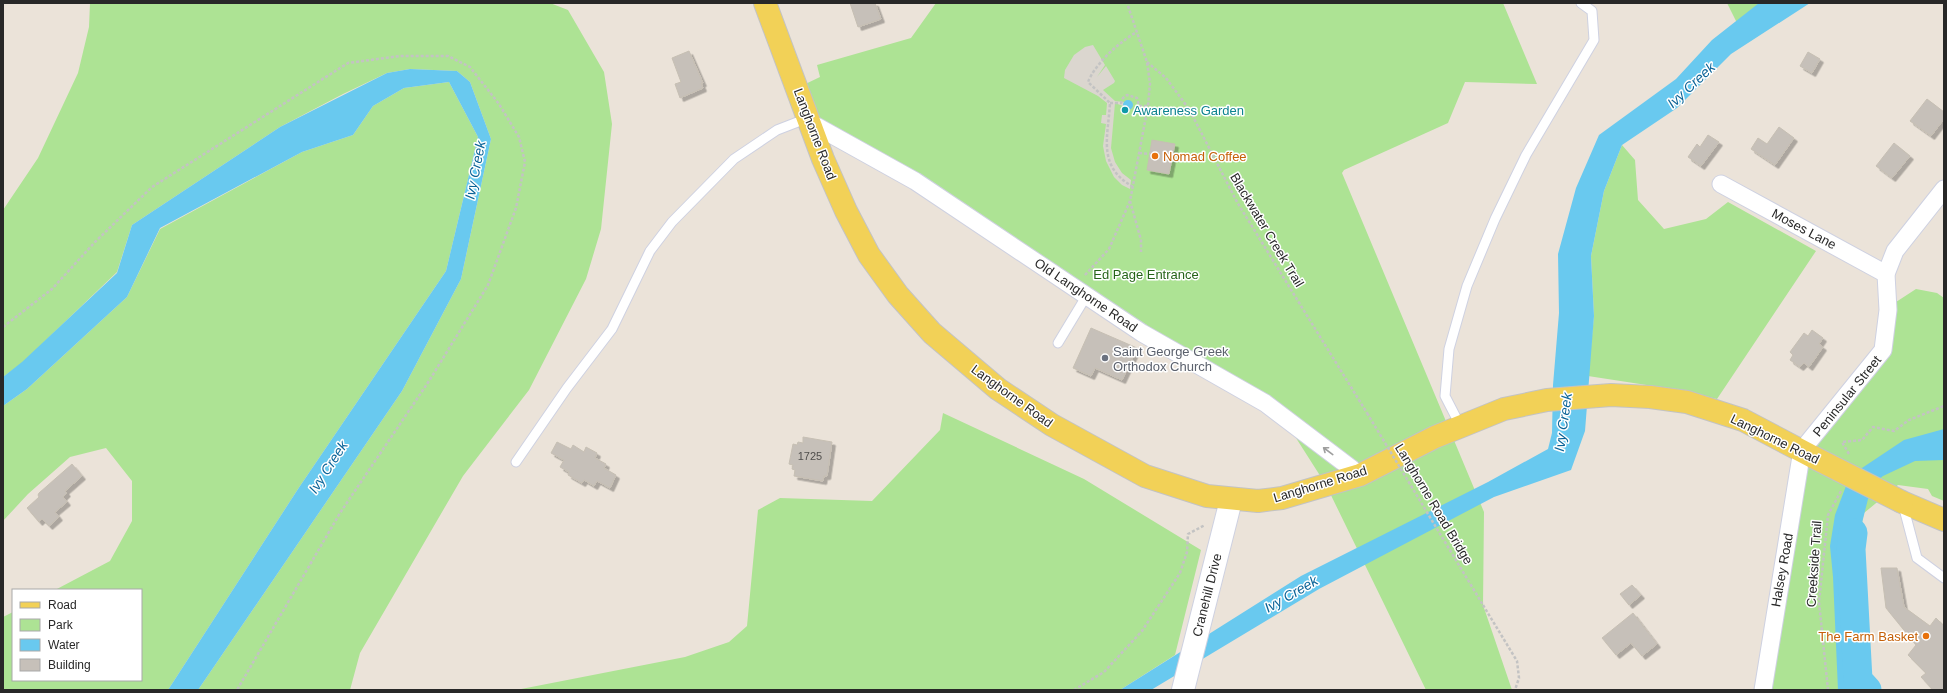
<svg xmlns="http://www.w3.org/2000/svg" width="1947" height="693" font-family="Arial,sans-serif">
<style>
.green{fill:#ade394}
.plaza{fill:#dbd6cf}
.water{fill:#69c9ef}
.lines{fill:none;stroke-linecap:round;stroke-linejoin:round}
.river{stroke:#69c9ef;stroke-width:29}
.building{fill:#c6c0b9;stroke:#c6bfb3;filter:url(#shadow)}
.lane-casing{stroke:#ced1e1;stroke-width:11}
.street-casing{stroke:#ced1e1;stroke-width:19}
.secondary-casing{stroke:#ced1e1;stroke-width:24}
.primary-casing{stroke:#c3c3c3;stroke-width:24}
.path{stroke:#c3c3c3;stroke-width:2.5;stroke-dasharray:3 2;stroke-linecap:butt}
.lane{stroke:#fff;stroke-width:9}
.street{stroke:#fff;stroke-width:17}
.secondary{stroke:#fff;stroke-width:22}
.primary{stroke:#f2d157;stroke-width:22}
.primary-bridge-casing{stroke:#c3c3c3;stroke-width:24;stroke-linecap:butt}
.path-bridge{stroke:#c3c3c3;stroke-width:2.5;stroke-dasharray:3 2;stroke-linecap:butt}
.primary-bridge{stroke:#f2d157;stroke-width:22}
.oneway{stroke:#9e9e9e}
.culture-dot{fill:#0f9aa8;stroke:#fff;stroke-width:1.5}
.food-dot{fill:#e8710a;stroke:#fff;stroke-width:1.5}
.worship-dot{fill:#6b7280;stroke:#fff;stroke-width:1.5}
.labels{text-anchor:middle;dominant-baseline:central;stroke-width:3;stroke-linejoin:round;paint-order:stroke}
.number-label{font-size:11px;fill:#504e4c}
.culture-label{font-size:13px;fill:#0d838f;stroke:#fff;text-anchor:start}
.street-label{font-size:13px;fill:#282828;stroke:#fff}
.food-label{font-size:13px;fill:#c56008;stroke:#fff;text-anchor:start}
.park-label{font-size:13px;fill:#266418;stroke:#fff}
.worship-label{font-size:13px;fill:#5b616d;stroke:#fff;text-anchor:start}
.water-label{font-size:14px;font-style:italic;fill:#0b6498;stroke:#fff}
</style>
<defs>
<filter id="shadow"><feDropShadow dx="3.5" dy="3.5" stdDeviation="0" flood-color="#0004"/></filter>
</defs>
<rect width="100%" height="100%" fill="#ebe3d9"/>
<g class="green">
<polygon points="90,3 550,3 568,10 604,72 612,124 601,229 586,279 529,390 463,476 360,653 350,690 198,690 402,391 461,279 491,139 470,82 457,71 410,69 387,73 343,94 280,127 132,225 117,272 22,363 3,377 3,210 38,158 78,73 89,27"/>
<polygon points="936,3 1503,3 1537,84 1465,82 1448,123 1344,170 1342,173 1484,512 1483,605 1512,690 1426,690 1326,485 1282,416 809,122 797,88 820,77 817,65 911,38"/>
<polygon points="1727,3 1808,3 1747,43"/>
<polygon points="449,82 478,137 446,271 298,489 168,690 3,690 3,617 13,612 13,680 141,680 141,590 55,590 110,561 132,521 132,481 106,448 70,457 28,494 3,521 3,406 27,389 127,297 160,229 302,152 353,135 373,106 404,88"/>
<polygon points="1622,145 1635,160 1638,200 1664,229 1706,219 1728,202 1816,251 1717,399 1679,390 1588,376 1594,316 1591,256 1604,191"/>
<polygon points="1916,289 1937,293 1944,298 1944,501 1932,496 1928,489 1898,485 1864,513 1854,558 1858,680 1868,690 1763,690 1802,450 1883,350 1896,302"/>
<polygon points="943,413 1084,479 1201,550 1175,655 1120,690 516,690 685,657 729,642 747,626 758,510 780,498 872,501 940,430"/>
</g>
<polygon class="plaza" points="1093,45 1105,65 1097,77 1106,66 1115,81 1114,83 1103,90 1115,101 1124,102 1123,106 1115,103 1111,148 1115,162 1122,173 1131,180 1130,189 1122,185 1114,177 1106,161 1103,146 1106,124 1101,123 1102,115 1106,115 1107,103 1098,96 1064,78 1065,70 1074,55 1085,47"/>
<g class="water">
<polygon points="1759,3 1810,3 1731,54 1677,108 1622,145 1604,191 1591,256 1594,316 1585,431 1571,470 1494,497 1319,589 1151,690 1120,690 1301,576 1488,482 1548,449 1552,433 1553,385 1559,313 1558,254 1576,188 1599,135 1676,79 1712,40"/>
<polygon points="410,69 457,71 470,82 491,139 461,279 402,391 198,690 168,690 298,489 446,271 478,137 449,82 404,88 373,106 353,135 302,152 160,228 127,297 27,389 3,406 3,377 22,362 117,273 132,225 280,127 387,73"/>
<circle cx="1128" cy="105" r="5"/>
<polygon points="1944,429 1944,460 1915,461 1883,476 1874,483 1868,499 1856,547 1848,599 1857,687 1860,690 1838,690 1833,577 1830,546 1835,515 1846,486 1853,474 1904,440"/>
</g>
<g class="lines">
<polyline class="river" points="1853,533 1851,549 1858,680 1867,690"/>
</g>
<g class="building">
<polygon points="850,3 875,3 881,19 858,27"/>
<polygon points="689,51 703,83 701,83 703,88 680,98 675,84 681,82 672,58"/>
<polygon points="1808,52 1820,59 1812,73 1800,66"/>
<polygon points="1927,99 1944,112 1944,119 1931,136 1910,121"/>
<polygon points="1779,127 1794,138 1775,165 1751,149 1758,138 1767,144"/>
<polygon points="1708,135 1719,142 1701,166 1688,157 1697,144 1700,147"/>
<polygon points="1152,140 1175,144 1169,174 1147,170"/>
<polygon points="1894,143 1910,156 1892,178 1876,166"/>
<polygon points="1091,328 1137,348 1122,380 1095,368 1091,376 1073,368"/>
<polygon points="1812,330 1823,338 1819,344 1823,347 1809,367 1804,363 1800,367 1790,360 1793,355 1790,352 1804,333 1808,336"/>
<polygon points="803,437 832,442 827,476 824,476 823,481 794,476 795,470 792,469 793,465 789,464 793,444 797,445 798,442 803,443"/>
<polygon points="557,442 571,449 573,445 584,452 586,447 597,453 595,458 606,464 604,468 616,475 610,488 597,481 594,486 584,480 582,483 568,475 569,472 560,467 564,460 551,453"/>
<polygon points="72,464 82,476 65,491 67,493 63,497 67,502 55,512 59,517 49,526 42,519 39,522 27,508 39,497 38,495 39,493"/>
<polygon points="1881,568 1897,568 1904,607 1930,626 1936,618 1944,626 1944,690 1933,690 1921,677 1926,673 1908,655 1916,645 1886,608"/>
<polygon points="1632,585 1641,595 1629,605 1620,594"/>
<polygon points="1633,613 1657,644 1642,656 1631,643 1616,655 1602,638"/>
</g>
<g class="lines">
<defs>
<g id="lane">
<polyline points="1058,343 1087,295"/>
<polyline points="1460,425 1445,396 1449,349 1467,286 1495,219 1526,155 1594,40 1592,11 1581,3"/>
<polyline points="516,462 567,388 612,329 650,251 672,222 734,159 777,130 808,118"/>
<polyline points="1903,505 1917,558 1944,578"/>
</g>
<g id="street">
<polyline points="809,122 915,181 1142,333 1265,403 1360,475"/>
<polyline points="1721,184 1886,274"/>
<polyline points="1763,690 1802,450 1883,350 1888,310 1886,274 1895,251 1944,189"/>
</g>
<polyline id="secondary" points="1183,690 1231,500"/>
<g id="primary">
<polyline points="765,3 823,159 846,211 869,255 898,295 932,333 998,389 1052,425 1145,476 1207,496 1258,501 1282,498 1360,475 1435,437 1504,409 1547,400 1611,395 1650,397 1687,402 1743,420 1815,458"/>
<polyline points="1902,502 1944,520"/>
</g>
</defs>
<use href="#lane" class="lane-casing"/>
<use href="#street" class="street-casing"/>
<use href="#secondary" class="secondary-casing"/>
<use href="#primary" class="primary-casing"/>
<g class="path">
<polyline points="1147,62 1166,78 1189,109 1237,202 1367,413"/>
<polyline points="1110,103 1121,103 1123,98 1127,95 1137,98 1139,106 1148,106"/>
<polyline points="1139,153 1150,154"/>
<path d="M1133,187C1097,166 1108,138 1110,103L1088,82C1095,64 1120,41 1137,32"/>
<polyline points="1130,201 1141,240 1141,252"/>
<polyline points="1085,275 1109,249 1130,201 1148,106 1150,83 1147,62 1127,3"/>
<polyline points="3,327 52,289 95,242 152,187 348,63 400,56 448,56 470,67 499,104 519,137 525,162 516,208 488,285 429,381 340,513 237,690"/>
<polyline points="1849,454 1842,442 1862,440 1873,427 1894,431 1909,420 1944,406"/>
<polyline points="1483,605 1517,661 1519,678 1515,690"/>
<polyline points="1074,690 1104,672 1142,631 1180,573 1187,552 1188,534 1205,525"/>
<polyline points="1828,690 1819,602 1828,515 1841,491"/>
</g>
<use href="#lane" class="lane"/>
<use href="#street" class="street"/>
<use href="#secondary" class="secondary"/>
<use href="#primary" class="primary"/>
<defs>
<polyline id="primary-bridge" points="1815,458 1902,502"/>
</defs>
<use href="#primary-bridge" class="primary-bridge-casing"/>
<polyline class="path-bridge" points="1367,413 1483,605"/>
<use href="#primary-bridge" class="primary-bridge"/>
</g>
<defs><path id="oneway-shaft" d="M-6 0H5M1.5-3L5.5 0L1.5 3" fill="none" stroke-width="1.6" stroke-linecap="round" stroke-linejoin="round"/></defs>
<use class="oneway" href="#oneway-shaft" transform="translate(1328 451) rotate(-143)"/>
<circle class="culture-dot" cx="1125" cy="110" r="4"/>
<g class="food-dot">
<circle cx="1155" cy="156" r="4"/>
<circle cx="1926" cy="636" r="4"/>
</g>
<circle class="worship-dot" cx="1105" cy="358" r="4"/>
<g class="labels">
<g class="number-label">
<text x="810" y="456">1725</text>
</g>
<g class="culture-label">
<text x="1133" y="110">Awareness Garden</text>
</g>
<g class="street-label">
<text transform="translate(815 134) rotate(69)">Langhorne Road</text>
<text transform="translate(1804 229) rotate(28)">Moses Lane</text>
<text transform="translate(1267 230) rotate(59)">Blackwater Creek Trail</text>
<text transform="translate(1086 295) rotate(34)">Old Langhorne Road</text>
<text transform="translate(1012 396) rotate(36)">Langhorne Road</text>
<text transform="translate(1847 396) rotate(-51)">Peninsular Street</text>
<text transform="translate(1775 439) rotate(26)">Langhorne Road</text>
<text transform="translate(1320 484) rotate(-17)">Langhorne Road</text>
<text transform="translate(1434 504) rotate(59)">Langhorne Road Bridge</text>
<text transform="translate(1814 564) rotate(-86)">Creekside Trail</text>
<text transform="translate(1782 570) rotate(-80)">Halsey Road</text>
<text transform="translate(1207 595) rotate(-76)">Cranehill Drive</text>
</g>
<g class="food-label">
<text x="1163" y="156">Nomad Coffee</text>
<text x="1918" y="636" text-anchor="end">The Farm Basket</text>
</g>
<g class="park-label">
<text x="1146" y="274">Ed Page Entrance</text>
</g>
<g class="worship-label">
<text x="1113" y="351">Saint George Greek<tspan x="1113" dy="15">Orthodox Church</tspan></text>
</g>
<g class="water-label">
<text transform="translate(1691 85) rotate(-43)">Ivy Creek</text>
<text transform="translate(475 170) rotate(-79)">Ivy Creek</text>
<text transform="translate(1563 422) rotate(-82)">Ivy Creek</text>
<text transform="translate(328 467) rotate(-57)">Ivy Creek</text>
<text transform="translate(1291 594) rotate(-30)">Ivy Creek</text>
</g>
</g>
<rect width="1947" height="693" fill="none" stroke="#282828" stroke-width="8"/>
<rect x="12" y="589" width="130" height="92" fill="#ffffff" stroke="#a9a9a9"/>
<rect x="20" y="602" width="20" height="6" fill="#f2d157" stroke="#a9a9a9"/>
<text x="48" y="609" font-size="12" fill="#282828">Road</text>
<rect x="20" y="619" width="20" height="12" fill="#ade394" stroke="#a9a9a9"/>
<text x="48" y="629" font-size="12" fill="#282828">Park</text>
<rect x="20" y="639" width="20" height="12" fill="#69c9ef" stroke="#a9a9a9"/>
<text x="48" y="649" font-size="12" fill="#282828">Water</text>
<rect x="20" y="659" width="20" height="12" fill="#c6c0b9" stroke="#a9a9a9"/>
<text x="48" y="669" font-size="12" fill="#282828">Building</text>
</svg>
